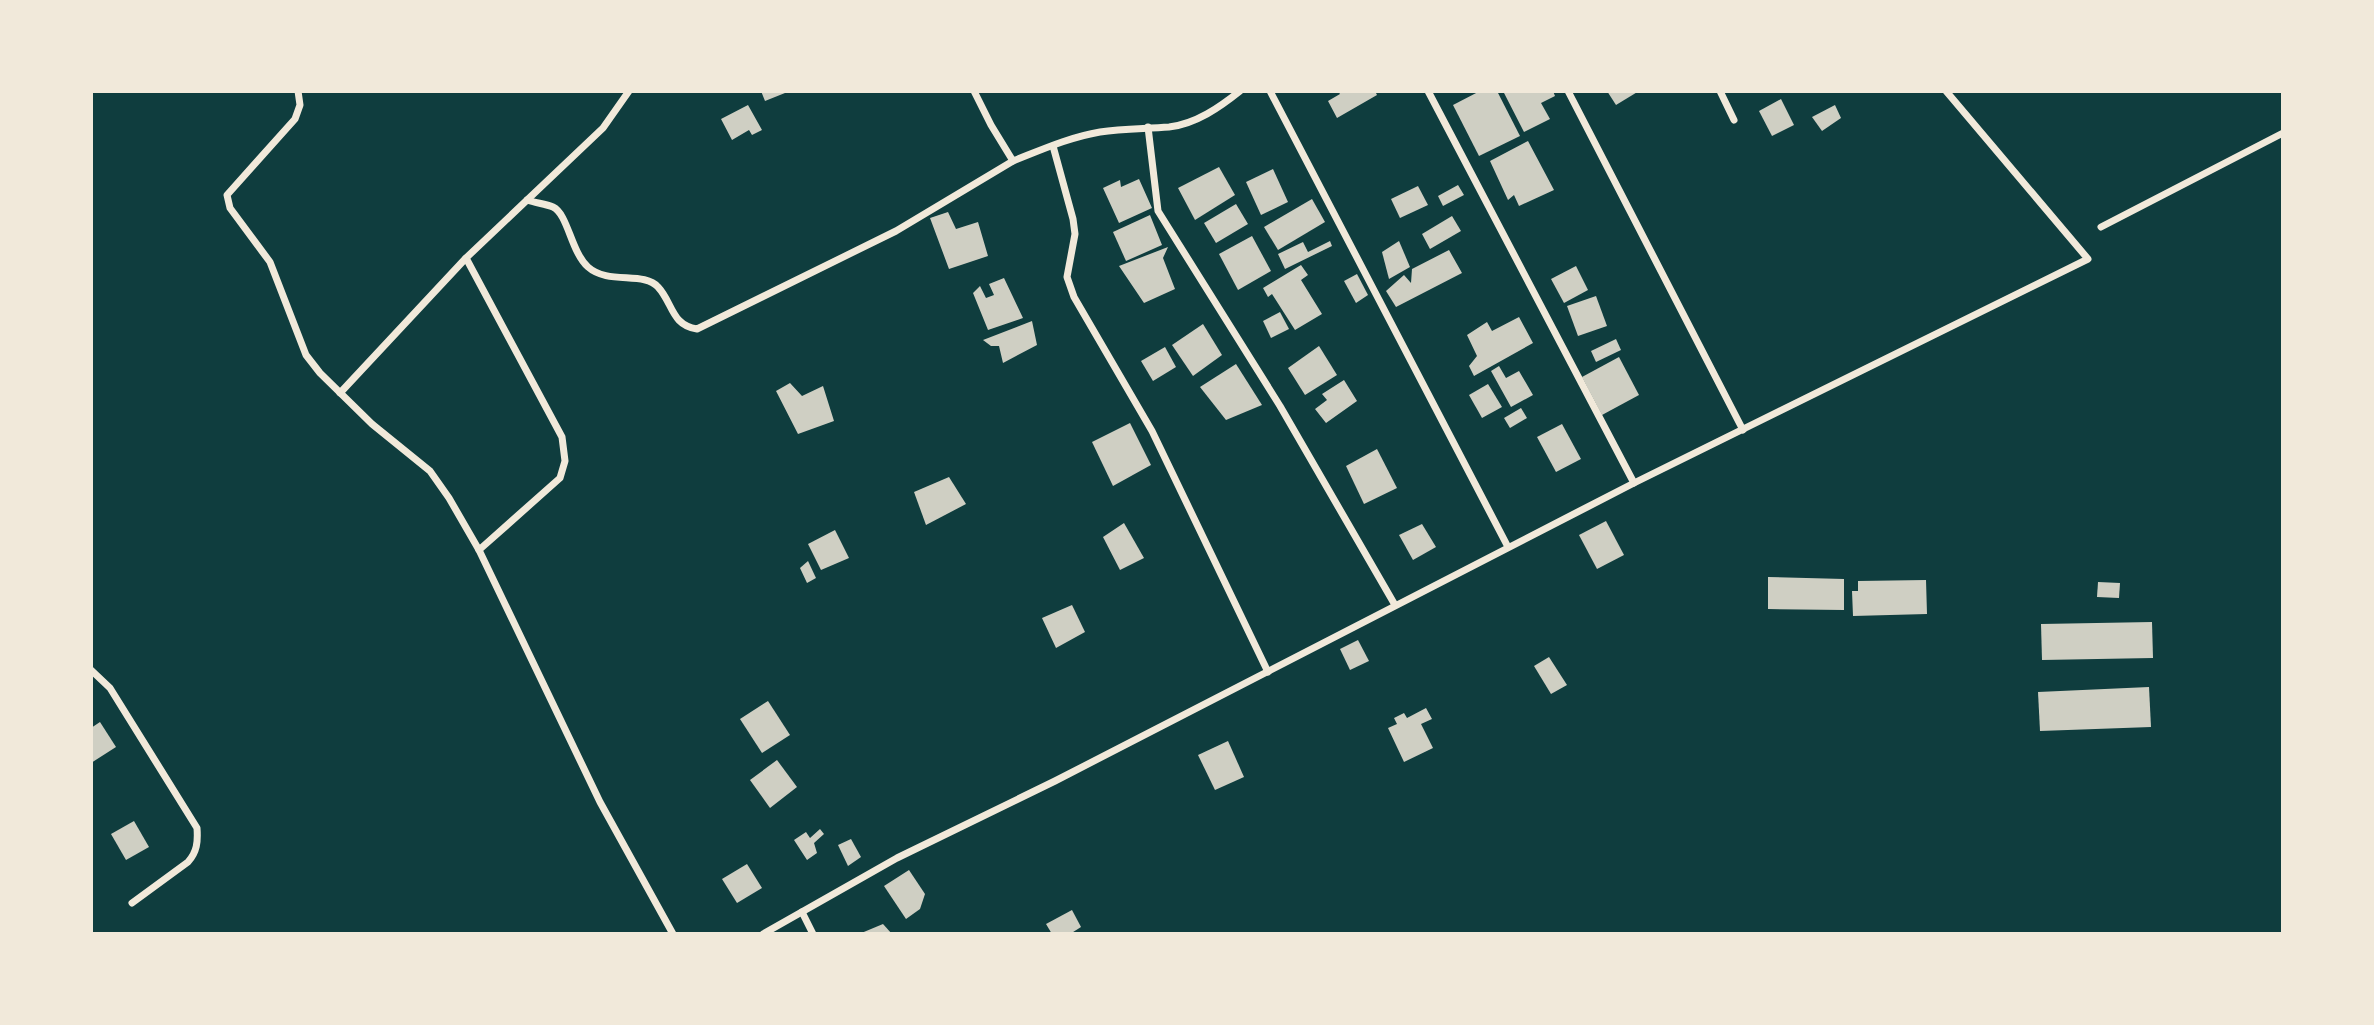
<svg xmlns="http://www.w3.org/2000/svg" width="2374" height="1025" font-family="Barlow,sans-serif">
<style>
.building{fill:#cfcfc3}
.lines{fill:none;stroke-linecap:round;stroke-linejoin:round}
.minor{stroke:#f1e9da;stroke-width:7}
</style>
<rect width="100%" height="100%" fill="#0f3d3e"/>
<g class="building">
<polygon points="761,91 790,91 765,101"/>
<polygon points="1338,91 1375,91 1377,95 1337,118 1328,101 1340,94"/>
<polygon points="1480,91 1497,91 1520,136 1479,156 1453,105"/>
<polygon points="1503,91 1553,91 1555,96 1541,103 1550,119 1524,132"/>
<polygon points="1607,91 1639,91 1616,105"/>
<polygon points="1781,99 1794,125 1772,136 1759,111"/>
<polygon points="748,105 762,130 752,135 749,130 732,140 721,119"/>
<polygon points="1835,105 1841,118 1822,131 1812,117"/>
<polygon points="1528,141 1554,190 1519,206 1514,195 1508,200 1490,161"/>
<polygon points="1219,167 1235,195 1195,220 1178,188"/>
<polygon points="1273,169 1288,202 1261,215 1246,182"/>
<polygon points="1139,179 1152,208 1119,223 1103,188 1120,180 1121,187"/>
<polygon points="1458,185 1464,195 1443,206 1438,196"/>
<polygon points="1418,186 1428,205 1400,218 1391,199"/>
<polygon points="1312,199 1325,222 1278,250 1264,227"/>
<polygon points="1236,204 1248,224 1216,243 1204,223"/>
<polygon points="948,212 956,229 978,222 988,256 949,269 930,218"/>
<polygon points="1150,215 1162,245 1126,261 1113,232"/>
<polygon points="1452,216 1461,231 1430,249 1422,234"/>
<polygon points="1252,236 1271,271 1238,290 1219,254"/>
<polygon points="1330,241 1332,246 1285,269 1278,254 1303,242 1308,252"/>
<polygon points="1399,241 1410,267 1389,279 1382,252"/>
<polygon points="1168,247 1163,258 1175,289 1144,303 1119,266"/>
<polygon points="1449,250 1462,273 1396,307 1386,291 1404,275 1411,283 1412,269"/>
<polygon points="1301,265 1308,275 1301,280 1322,314 1295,330 1272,294 1268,297 1263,288"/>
<polygon points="1576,266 1588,290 1564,303 1551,279"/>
<polygon points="1357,274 1368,295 1356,303 1344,281"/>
<polygon points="1004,278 1023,318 988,330 973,293 980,286 986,298 994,295 989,284"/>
<polygon points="1596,296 1607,326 1578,336 1567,306"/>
<polygon points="1280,312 1289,329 1271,338 1263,321"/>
<polygon points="1519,317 1533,343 1474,376 1469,366 1477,356 1467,335 1487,322 1492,331"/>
<polygon points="1032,321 1037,345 1003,363 999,346 991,346 983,340"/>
<polygon points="1203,324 1222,355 1193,376 1172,345"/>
<polygon points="1616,339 1621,350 1596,362 1591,351"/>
<polygon points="1319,346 1337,375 1305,395 1288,368"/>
<polygon points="1165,347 1176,367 1153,381 1141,361"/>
<polygon points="1619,357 1639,395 1602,415 1582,377"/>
<polygon points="1236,364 1262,405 1226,420 1200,387"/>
<polygon points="1499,366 1506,378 1519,371 1533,395 1511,407 1491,371"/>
<polygon points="1344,380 1357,401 1326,423 1315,409 1327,400 1322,394"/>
<polygon points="790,383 802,396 823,386 834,421 798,434 776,391"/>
<polygon points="1488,384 1502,407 1482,418 1469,395"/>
<polygon points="1521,408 1527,418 1510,428 1504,418"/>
<polygon points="1130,423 1151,465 1113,486 1092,442"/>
<polygon points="1562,424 1581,459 1556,472 1537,437"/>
<polygon points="1377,449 1397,488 1364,504 1346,466"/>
<polygon points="949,477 966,504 926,525 914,492"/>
<polygon points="1606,521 1624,555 1597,569 1579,535"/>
<polygon points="1124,523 1144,558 1120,570 1103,537"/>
<polygon points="1422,524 1436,547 1413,560 1399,535"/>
<polygon points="835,530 849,558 821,570 808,544"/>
<polygon points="808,561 816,578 807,583 800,568"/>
<polygon points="1768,577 1844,579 1844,610 1768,609"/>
<polygon points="1926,580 1927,614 1853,616 1852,591 1858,591 1858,581"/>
<polygon points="2098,582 2120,583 2119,598 2097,597"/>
<polygon points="1072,605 1085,632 1056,648 1042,618"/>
<polygon points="2152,622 2153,658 2042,660 2041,624"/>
<polygon points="1358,640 1369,661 1350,670 1340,649"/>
<polygon points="1549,657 1567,685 1551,694 1534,666"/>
<polygon points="2149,687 2151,727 2040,731 2038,692"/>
<polygon points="768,701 790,735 762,753 740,719"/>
<polygon points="1426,708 1432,719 1421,724 1433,748 1404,762 1388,728 1397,724 1394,718 1404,713 1407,718"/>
<polygon points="100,722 116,747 91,763 91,728"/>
<polygon points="1228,741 1244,777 1215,790 1198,755"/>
<polygon points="777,760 797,787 770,808 750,780"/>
<polygon points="134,821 149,847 126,860 111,834"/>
<polygon points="820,829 824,834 814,843 817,853 807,860 794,840 806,832 810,838"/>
<polygon points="851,839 861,857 848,866 838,845"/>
<polygon points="747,864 762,888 737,903 722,879"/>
<polygon points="909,870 925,894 920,909 906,919 884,886"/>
<polygon points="1072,910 1081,927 1070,934 1052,934 1046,924"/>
<polygon points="883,924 892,934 859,934"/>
</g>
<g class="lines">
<g class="minor">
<polyline points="298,91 300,105 295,119 227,195 230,208 270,262 306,355 320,373 372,424 430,471 449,498 479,550 600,802 673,934"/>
<path d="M974,91L991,125L1013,161C1041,150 1070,137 1100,132C1123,128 1146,129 1169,127C1196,124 1220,107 1240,91"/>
<polyline points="1270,91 1508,547"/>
<polyline points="1428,91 1634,483"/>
<polyline points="1568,91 1743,430"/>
<polyline points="1720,91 1734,120"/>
<polyline points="1148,127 1158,211 1280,406 1395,605"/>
<polyline points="1053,146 1073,219 1075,234 1067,277 1074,297 1152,431 1268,672"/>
<path d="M527,200C536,203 546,204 553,207C568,214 571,252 588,267C608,285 644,271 658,287C673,303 671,325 697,329L896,231L1013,161"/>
<polyline points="2101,227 2283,133"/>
<polyline points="466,258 562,437 565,461 560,478 479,550"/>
<polyline points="340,393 466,258 603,128 629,91"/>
<path d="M91,670L110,688L197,828C198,842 197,852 188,862L132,903"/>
<polyline points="802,912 813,934"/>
<polyline points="763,934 897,858 1055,781 1634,483 2088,259 1946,91"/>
</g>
</g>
<rect width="2374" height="1025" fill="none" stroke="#f1e9da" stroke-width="186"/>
</svg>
